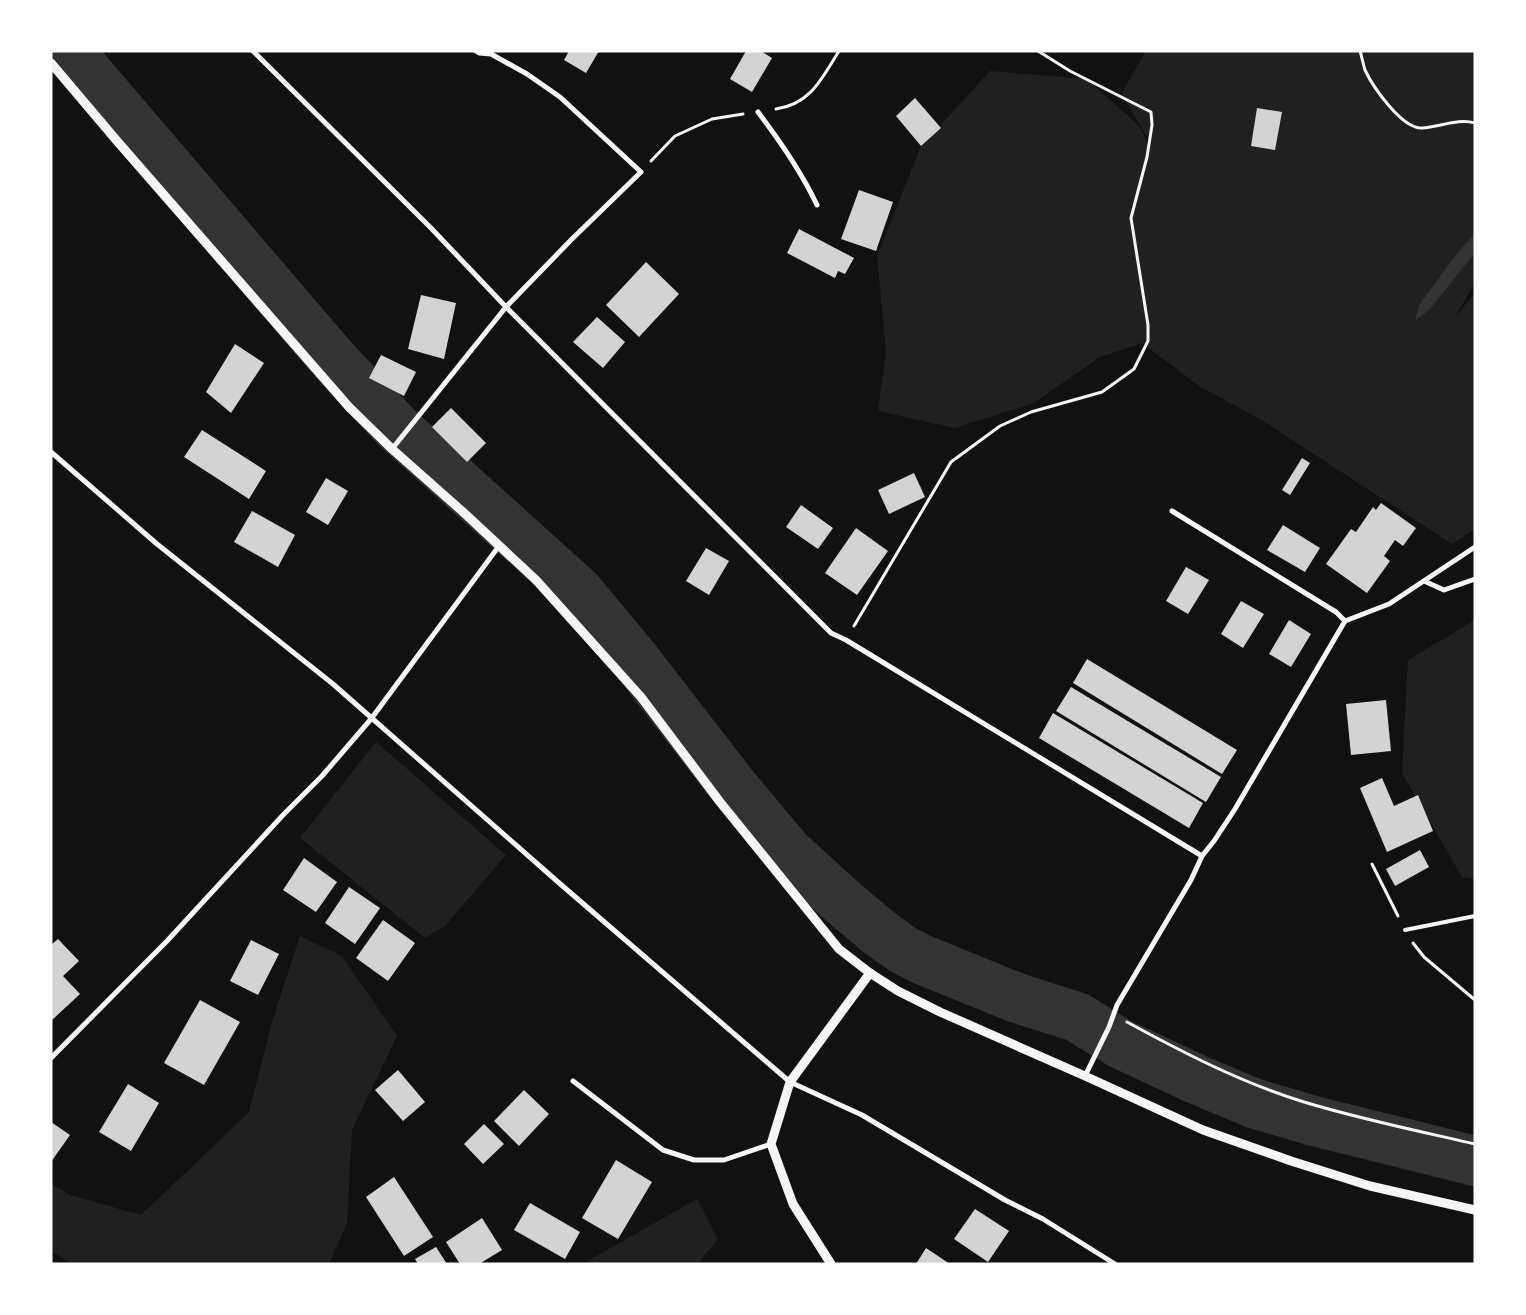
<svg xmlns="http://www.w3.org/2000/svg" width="1526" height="1315" font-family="'Space Grotesk',sans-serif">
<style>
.green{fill:#202020}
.water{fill:#333}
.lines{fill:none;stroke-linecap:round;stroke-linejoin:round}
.river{stroke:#333;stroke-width:50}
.building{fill:#d3d3d3}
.path{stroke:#f5f5f5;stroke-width:3}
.service{stroke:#f5f5f5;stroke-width:4}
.minor{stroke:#f5f5f5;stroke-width:5}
.tertiary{stroke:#f5f5f5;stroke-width:9}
</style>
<rect width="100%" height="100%" fill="#111"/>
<g class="green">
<polygon points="1146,51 1475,51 1475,283 1455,317 1475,293 1475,529 1452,544 1260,419 1202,388 1142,343 1100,357 1034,403 955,428 878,411 886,352 877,256 921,146 990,71 1087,79 1140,127 1150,148 1151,143 1121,94"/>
<polygon points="1475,620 1475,879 1462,877 1402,773 1408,660"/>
<polygon points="376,742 506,855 445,926 425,938 300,838"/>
<polygon points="300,936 342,956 397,1036 352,1130 347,1223 329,1264 72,1264 51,1251 51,1183 70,1195 141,1215 249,1112 272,1022"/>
<polygon points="697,1199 718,1239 697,1264 582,1264"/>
</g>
<polygon class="water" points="1475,233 1475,253 1429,310 1415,321 1419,305 1459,251"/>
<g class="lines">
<polyline class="river" points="69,51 331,357 396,427 578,591 637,662 732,785 788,852 844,903 881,934 902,949 921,959 1017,998 1077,1017 1119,1043 1196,1079 1253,1103 1314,1121 1475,1161"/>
</g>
<g class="building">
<polygon points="569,51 599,51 586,73 564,60"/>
<polygon points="746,51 761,51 772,58 752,92 730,79"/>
<polygon points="915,98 941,128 921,146 896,116"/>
<polygon points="1257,108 1282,112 1275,150 1251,146"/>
<polygon points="859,190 893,202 876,251 841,239"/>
<polygon points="799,229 854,258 845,274 838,271 835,278 787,253"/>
<polygon points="646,262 679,294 639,337 606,305"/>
<polygon points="421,295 456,303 444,359 408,349"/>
<polygon points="597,317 625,342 603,368 573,342"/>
<polygon points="235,344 264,363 231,413 206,392"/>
<polygon points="381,355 416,372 404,396 369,378"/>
<polygon points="451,408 486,443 467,462 432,427"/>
<polygon points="202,430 266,471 249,499 184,457"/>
<polygon points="1302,458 1310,463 1290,495 1282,490"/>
<polygon points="914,473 925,497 889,514 878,490"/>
<polygon points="326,478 348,491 328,525 306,512"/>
<polygon points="1381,503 1416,528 1403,546 1395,540 1384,556 1390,561 1367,593 1326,564 1351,529 1356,532 1373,507 1376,510"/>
<polygon points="801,505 833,528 818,549 786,527"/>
<polygon points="252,511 295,535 278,567 234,542"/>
<polygon points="1283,525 1320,548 1305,572 1267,550"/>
<polygon points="856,528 888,551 857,595 825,573"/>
<polygon points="706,548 729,561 709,595 686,581"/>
<polygon points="1186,567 1209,580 1188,614 1166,601"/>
<polygon points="1241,601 1264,614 1243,648 1221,634"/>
<polygon points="1289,620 1311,634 1291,667 1269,654"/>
<polygon points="1087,659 1237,750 1222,774 1073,683"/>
<polygon points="1071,687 1221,777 1206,802 1056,711"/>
<polygon points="1386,700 1391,751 1351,755 1346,704"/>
<polygon points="1053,713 1203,803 1189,828 1039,738"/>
<polygon points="1382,778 1394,806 1418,795 1433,831 1387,852 1360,788"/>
<polygon points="1420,850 1429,867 1395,886 1386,869"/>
<polygon points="304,858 337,882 316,912 283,890"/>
<polygon points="349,887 380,908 355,944 325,923"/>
<polygon points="383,920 415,943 388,981 356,958"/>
<polygon points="58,939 79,961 63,976 80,994 51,1021 51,945"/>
<polygon points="251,940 279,954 258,995 230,981"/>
<polygon points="200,1000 240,1022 204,1085 164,1063"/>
<polygon points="398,1070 425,1102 403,1121 375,1090"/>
<polygon points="128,1084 159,1103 131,1151 99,1132"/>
<polygon points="524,1090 549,1114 519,1146 494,1121"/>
<polygon points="51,1122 70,1135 51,1162"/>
<polygon points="484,1124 504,1144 483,1164 464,1144"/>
<polygon points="616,1160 652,1182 618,1239 582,1218"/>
<polygon points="394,1177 433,1237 404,1256 366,1197"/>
<polygon points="530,1203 580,1232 565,1259 514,1230"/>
<polygon points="975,1209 1009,1231 988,1262 954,1239"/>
<polygon points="482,1218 502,1250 479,1264 460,1264 446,1242"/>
<polygon points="436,1247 447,1264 418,1264 415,1259"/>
<polygon points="926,1248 950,1264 916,1264"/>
</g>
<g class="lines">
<g class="path">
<path d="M1360,51C1362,57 1363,64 1365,70C1373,87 1402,129 1422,128C1440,127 1458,118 1475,123"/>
<path d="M776,109C811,104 822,78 839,51"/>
<polyline points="651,161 675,136 712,119 743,114"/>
<polyline points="854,626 951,462 1000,426 1031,412 1102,392 1134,369 1148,341 1148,325 1131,218 1147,157 1152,125 1151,112 1070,71 1038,51"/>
<polyline points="1372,864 1398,916"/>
<polyline points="1413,943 1424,957 1475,1000"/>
<path d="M1127,1022C1184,1053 1242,1083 1304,1102C1360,1119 1418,1131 1475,1144"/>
</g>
<polyline class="service" points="1405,930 1475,916"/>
<g class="minor">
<polyline points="253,51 430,227 506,307 831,633 846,640 1202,856"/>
<path d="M758,112C780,141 801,171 817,205"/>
<polyline points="392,449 506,307 572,239 641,172 560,97 527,74 491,54 479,53 476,51"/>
<polyline points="51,452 157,544 333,684 558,882 790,1082 862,1115 1005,1200 1043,1219 1115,1264"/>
<polyline points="1172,511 1336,612 1345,621"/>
<polyline points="1424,581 1444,590 1475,579"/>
<polyline points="51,1058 167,941 284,814 322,776 371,719 499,546"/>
<polyline points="1085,1076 1109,1027 1117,1005 1191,880 1202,856 1214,841 1235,809 1345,621 1389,604 1475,547"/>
<polyline points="573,1081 663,1150 694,1160 724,1160 771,1144"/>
</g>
<g class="tertiary">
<polyline points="51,63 117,141 349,407 392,449 462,511 536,580 641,697 720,802 839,949 870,973 898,991 940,1012 1085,1076 1203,1130 1291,1161 1370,1186 1475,1210"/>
<polyline points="831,1264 793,1204 771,1144 790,1082 870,973"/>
</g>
</g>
<rect width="1526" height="1315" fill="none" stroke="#ffffff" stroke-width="105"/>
</svg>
